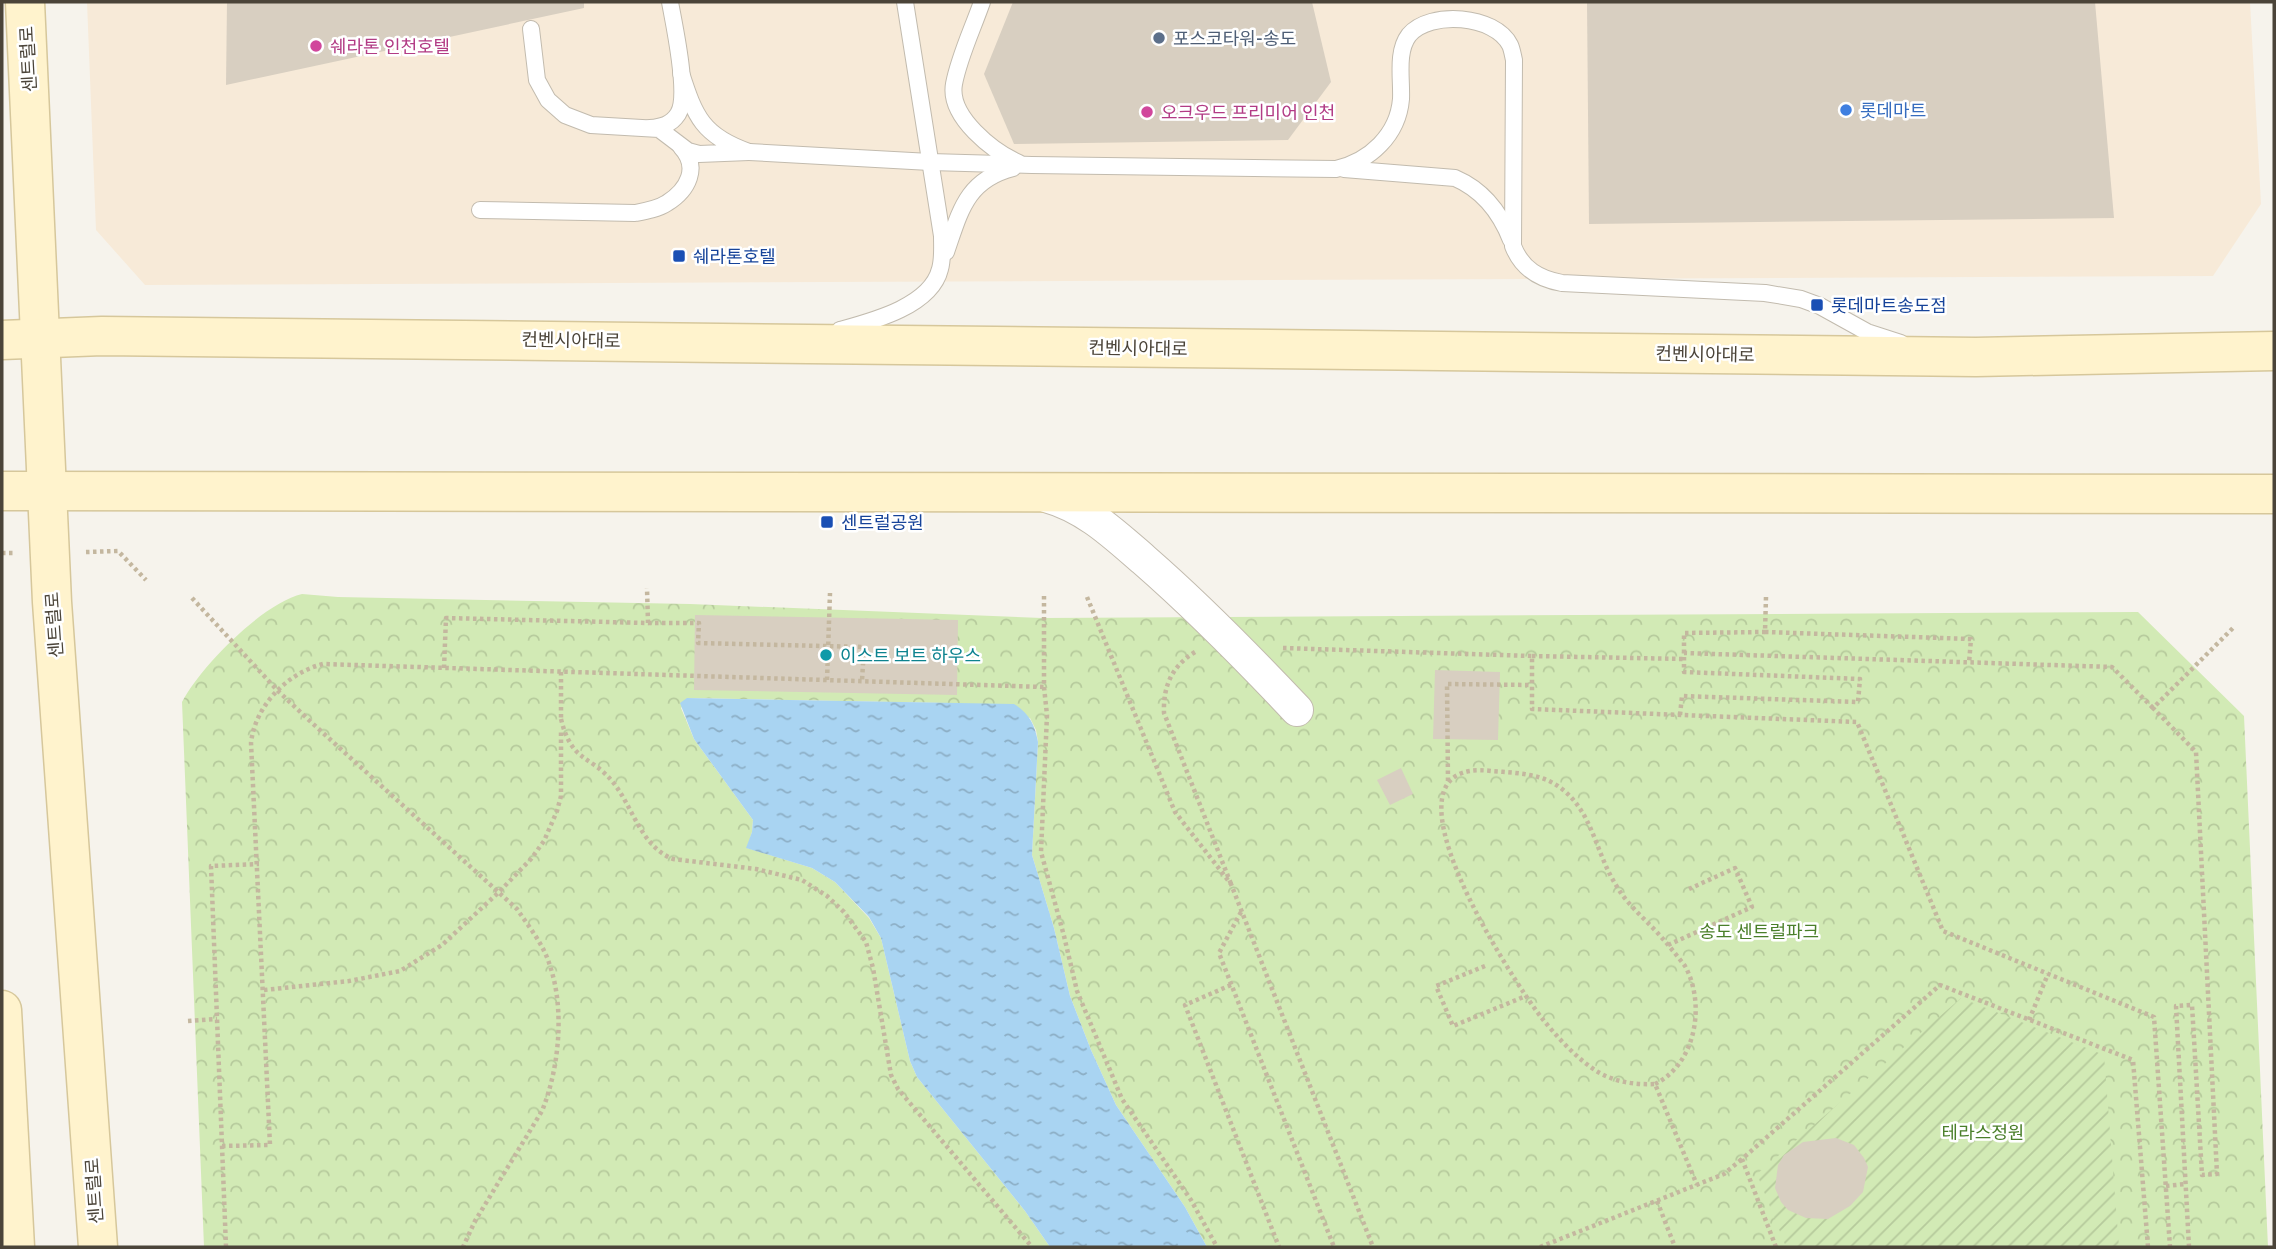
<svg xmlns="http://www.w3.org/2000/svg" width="2276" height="1249" font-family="'IBM Plex Sans','Noto Sans KR',sans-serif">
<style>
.commercial{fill:#f7ead8}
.park{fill:url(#park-crowns)}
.garden{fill:url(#garden-furrows)}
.water{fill:url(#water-ripples)}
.building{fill:#d8cfc1}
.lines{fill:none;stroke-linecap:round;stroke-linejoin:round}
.lane-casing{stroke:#c2bbae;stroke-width:18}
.street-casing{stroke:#c2bbae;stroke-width:34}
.secondary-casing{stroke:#d6c79b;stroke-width:41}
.path{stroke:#c4b79f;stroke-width:4.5;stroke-dasharray:3.5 3.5;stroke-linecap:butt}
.lane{stroke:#fff;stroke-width:16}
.street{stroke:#fff;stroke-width:32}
.secondary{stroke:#fff3cd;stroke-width:38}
.service-dot{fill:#5c6f8a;stroke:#fff;stroke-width:2.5}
.hotel-dot{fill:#d1479c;stroke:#fff;stroke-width:2.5}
.shop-dot{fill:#3f7fe0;stroke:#fff;stroke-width:2.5}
.transit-dot{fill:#1a4fb4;stroke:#fff;stroke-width:2.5}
.culture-dot{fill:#0f9aa8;stroke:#fff;stroke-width:2.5}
.labels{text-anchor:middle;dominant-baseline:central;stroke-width:5;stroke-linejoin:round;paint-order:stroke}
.service-label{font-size:18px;fill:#4e5e75;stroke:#fff;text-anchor:start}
.hotel-label{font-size:18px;fill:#b23c85;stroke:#fff;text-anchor:start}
.street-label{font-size:18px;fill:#4b4439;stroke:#fff}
.shop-label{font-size:18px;fill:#366cbe;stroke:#fff;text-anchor:start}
.transit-label{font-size:18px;fill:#164399;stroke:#fff;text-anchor:start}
.culture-label{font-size:18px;fill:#0d838f;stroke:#fff;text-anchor:start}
.park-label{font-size:18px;fill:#4a7f2a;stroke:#fff}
</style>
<defs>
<pattern id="park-crowns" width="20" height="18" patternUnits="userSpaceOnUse" patternTransform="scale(1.75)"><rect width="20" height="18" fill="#d2eab5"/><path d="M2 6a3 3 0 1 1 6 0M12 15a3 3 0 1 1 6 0" fill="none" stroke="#b6ca9c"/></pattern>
<pattern id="garden-furrows" width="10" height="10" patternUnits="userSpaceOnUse" patternTransform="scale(1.75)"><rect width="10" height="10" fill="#d2eab5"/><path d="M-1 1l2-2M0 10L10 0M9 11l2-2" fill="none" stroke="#b6ca9c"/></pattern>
<pattern id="water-ripples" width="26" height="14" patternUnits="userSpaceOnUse" patternTransform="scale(1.75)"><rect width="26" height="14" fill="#a9d4f2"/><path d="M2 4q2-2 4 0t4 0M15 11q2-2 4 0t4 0" fill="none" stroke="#8caec5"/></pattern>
</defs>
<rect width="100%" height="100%" fill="#f6f3ec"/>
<polygon class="commercial" points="87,2 2250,2 2261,204 2213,276 145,285 96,230"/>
<path class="park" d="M302,594L338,597L690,604L1042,618L2138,612L2244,716L2268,1247H1207L1185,1207L1116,1105L1091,1050L1070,996L1054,928L1032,855L1038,742L1036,730L1030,718L945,703L688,698L681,708L694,739L753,820L752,832L747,848L812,868L835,882L869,918L881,938L910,1061L917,1077L1025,1211L1050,1247H204L182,702C200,667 263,603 302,594Z"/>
<polygon class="garden" points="1961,998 2104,1055 2119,1247 1786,1247 1757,1174"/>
<path class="water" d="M687,698L1014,704C1029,713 1035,725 1038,742L1032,855L1054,928L1070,996L1091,1050L1116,1105L1185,1207L1207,1247H1050L1025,1211L917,1077L910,1061L881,938L869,917L835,882L812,868L746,848L752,832L753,820L694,739L680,703Z"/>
<g class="building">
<polygon points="227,2 584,2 584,8 226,85"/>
<polygon points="1013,2 1312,2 1331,82 1288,140 1014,144 984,74"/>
<polygon points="1587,2 2095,2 2114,218 1589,224"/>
<polygon points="695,615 958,620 957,695 694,690"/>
<polygon points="1435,670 1500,672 1498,740 1433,739"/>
<polygon points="1401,768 1413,794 1390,805 1377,780"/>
<polygon points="1836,1138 1854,1145 1864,1158 1868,1167 1863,1192 1850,1206 1828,1219 1806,1218 1788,1210 1781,1202 1775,1188 1778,1165 1784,1155 1803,1142"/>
</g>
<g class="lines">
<defs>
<g id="lane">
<path d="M982,2C973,28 959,57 954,84C948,117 994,152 1019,163"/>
<path d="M531,29L537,80L548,100L565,115L591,125L659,129L688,151L699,154L749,152C703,136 695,117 681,73"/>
<path d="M650,128C661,127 671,125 678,114C690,96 674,25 670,2"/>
<path d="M749,152L930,162L1032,165L1336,169C1370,161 1398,135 1401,99C1402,79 1396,52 1409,35C1430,10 1495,15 1510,45C1512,49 1513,56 1514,60L1513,246C1522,269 1539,279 1562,283L1765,293L1801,299L1820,306L1867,332L1901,343"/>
<path d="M1344,169L1455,178C1483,190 1500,212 1511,240"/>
<path d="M480,210L635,213C646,211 658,209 667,203C688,190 700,167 681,147"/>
<path d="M946,252C960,212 966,180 1013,168"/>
<path d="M840,330C873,321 931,306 940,269C943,259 942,247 942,236L905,2"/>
</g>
<path id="street" d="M1046,496C1086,507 1114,534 1144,560C1198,607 1248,658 1297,710"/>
<g id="secondary">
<polyline points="25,2 52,602 98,1247"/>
<polyline points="2,340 102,336 1976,357 2274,351"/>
<polyline points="2,491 2274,494"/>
<polyline points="2,1010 15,1247"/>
</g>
</defs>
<use href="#lane" class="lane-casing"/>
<use href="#street" class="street-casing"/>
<use href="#secondary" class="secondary-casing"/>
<g class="path">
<polyline points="86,552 118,551 146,580"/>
<polyline points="2,553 14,553"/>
<polyline points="1044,596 1044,687 1047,715 1041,852 1064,936 1077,991 1122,1099 1191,1200 1217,1247"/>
<polyline points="1087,597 1175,812 1231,884 1373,1247"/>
<polyline points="1766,597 1765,632 1971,639 1969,663"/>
<path d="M192,598L278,691L311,722L517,909C529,927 544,945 550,966C565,1010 559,1069 542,1111L475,1221L463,1247"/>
<polyline points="648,623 699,623 698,643 864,647 862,681"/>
<polyline points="1283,648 1532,656 1532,709 1857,722 1943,931 2154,1017 2170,1247"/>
<path d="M1195,652C1172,666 1163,686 1164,713L1231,884"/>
<polyline points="1684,653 1684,633 1765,632"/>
<polyline points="1532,656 1684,659"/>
<polyline points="444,668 446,618 648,623 647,588"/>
<polyline points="561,672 561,720"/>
<polyline points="827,680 830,593"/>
<polyline points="1680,715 1682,696 1858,702 1860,679 1684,672 1684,653 2112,667 2153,708"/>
<path d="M561,719C572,763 589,754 612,781C633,806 640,846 673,859L756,869L802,880L827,896L844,912L866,942L873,968L891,1075L898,1089L1032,1247"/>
<polyline points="1448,781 1447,684 1532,685"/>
<polyline points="1241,912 1219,953 1334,1247"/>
<polyline points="1668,945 1752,907 1735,868 1689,889"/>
<polyline points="1485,966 1436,986 1453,1026 1526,996"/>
<polyline points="1231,985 1185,1005 1279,1247"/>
<polyline points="264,990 349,981 400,971 442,945 499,892 531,859 544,841 557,811 561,796 561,729"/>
<polyline points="2029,1020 2048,974"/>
<polyline points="188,1021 217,1019"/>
<path d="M1655,1084C1696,1064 1706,1004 1685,966C1674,952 1663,938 1650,925C1638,913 1625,901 1616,885C1596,854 1593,813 1562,789C1542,773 1516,773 1491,771C1366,756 1513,981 1541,1017C1556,1036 1577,1059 1598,1072C1615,1082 1635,1085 1655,1084L1697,1185"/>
<path d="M222,1146L270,1145L251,743C255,706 287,673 323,664L1044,687"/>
<polyline points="2166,1186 2185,1184"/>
<polyline points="1657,1201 1675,1247"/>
<polyline points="226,1247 211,866 259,864"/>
<polyline points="1540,1247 1724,1174 1742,1159"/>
<polyline points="1776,1247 1742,1159 1940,985 2133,1060 2148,1247"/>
<polyline points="2189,1247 2176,1006 2192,1005 2202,1175 2217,1174 2196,752 2153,708 2234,627"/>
</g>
<use href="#lane" class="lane"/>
<use href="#street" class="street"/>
<use href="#secondary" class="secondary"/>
</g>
<circle class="service-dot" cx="1159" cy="38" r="7"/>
<g class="hotel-dot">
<circle cx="316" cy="46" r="7"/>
<circle cx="1147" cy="112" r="7"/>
</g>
<circle class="shop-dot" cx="1846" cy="110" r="7"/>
<g class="transit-dot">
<rect x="672" y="249" width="14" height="14" rx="3.5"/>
<rect x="1810" y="298" width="14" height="14" rx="3.5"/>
<rect x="820" y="515" width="14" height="14" rx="3.5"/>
</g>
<circle class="culture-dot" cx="826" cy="655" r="7"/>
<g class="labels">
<g class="service-label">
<text x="1173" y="38">포스코타워-송도</text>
</g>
<g class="hotel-label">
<text x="330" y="46">쉐라톤 인천호텔</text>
<text x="1161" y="112">오크우드 프리미어 인천</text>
</g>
<g class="street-label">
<text transform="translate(28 59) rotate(-93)">센트럴로</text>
<text transform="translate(571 340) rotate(1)">컨벤시아대로</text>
<text transform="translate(1138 348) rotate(1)">컨벤시아대로</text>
<text transform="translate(1705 354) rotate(1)">컨벤시아대로</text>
<text transform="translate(54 625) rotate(-94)">센트럴로</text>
<text transform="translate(94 1191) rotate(-94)">센트럴로</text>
</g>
<g class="shop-label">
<text x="1860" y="110">롯데마트</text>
</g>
<g class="transit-label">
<text x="693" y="256">쉐라톤호텔</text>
<text x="1831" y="305">롯데마트송도점</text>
<text x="841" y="522">센트럴공원</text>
</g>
<g class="culture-label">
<text x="840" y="655">이스트 보트 하우스</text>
</g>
<g class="park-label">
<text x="1759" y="931">송도 센트럴파크</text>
<text x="1983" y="1132">테라스정원</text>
</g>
</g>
<rect width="2276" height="1249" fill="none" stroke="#4b4439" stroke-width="7"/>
</svg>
